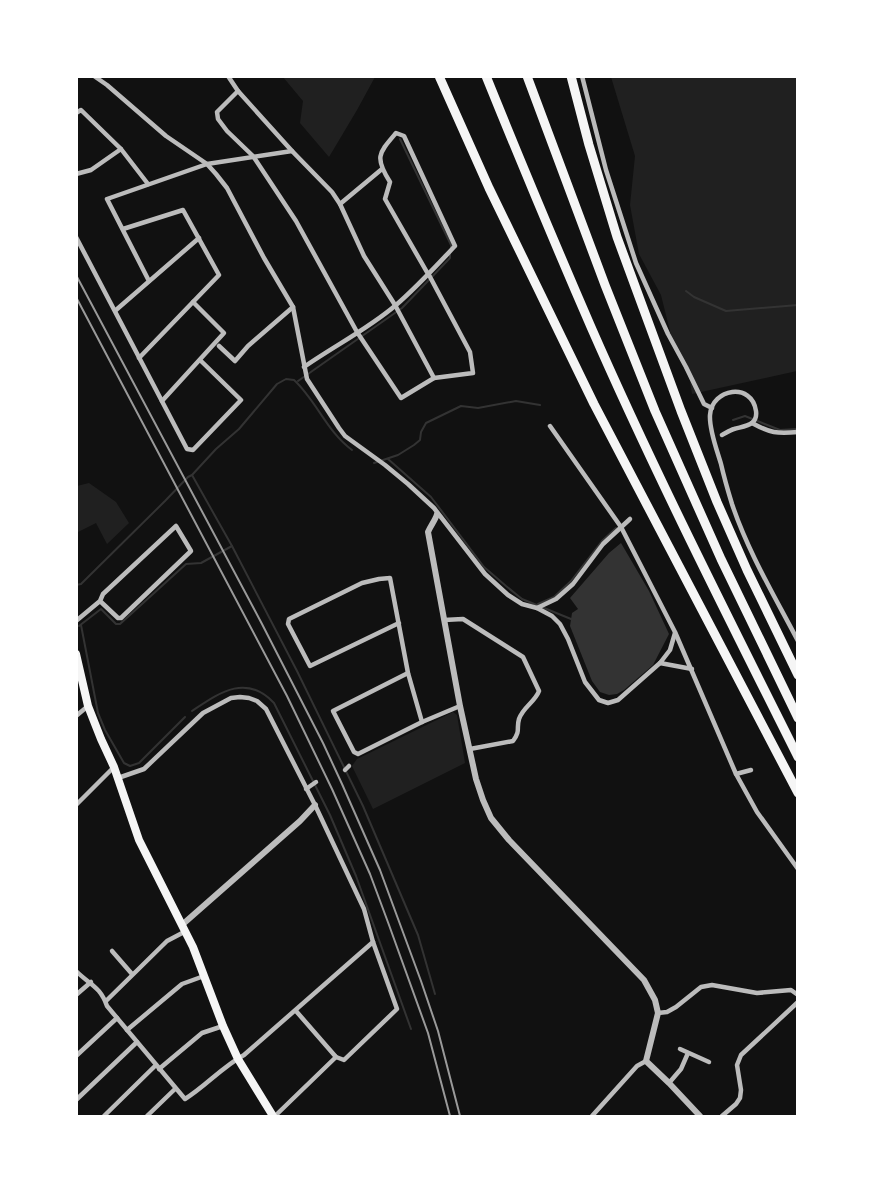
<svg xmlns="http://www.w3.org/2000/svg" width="874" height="1193" font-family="Arial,sans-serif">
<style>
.green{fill:#202020}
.water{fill:#333}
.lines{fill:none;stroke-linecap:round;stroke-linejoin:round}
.stream{stroke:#333;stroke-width:2}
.minor{stroke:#bcbcbc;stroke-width:4.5}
.tertiary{stroke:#bcbcbc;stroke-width:6}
.primary{stroke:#f5f5f5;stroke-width:8}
.motorway{stroke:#f5f5f5;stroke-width:9}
.rail{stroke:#9a9a9a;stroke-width:2}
</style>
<rect width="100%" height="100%" fill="#111"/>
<g class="green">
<polygon points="283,77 375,77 357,110 329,157 300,123 303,101"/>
<polygon points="611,77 797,77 797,371 692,394 690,381 684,365 674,347 661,295 639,254 630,205 635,156"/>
<polygon points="89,483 116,502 129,523 107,544 96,523 78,532 77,529 77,486"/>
<polygon points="453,712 457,715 465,763 373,809 352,766 357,759"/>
</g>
<polygon class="water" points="621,543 649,591 669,634 653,665 624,690 617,694 609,695 600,692 592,681 570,626 572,613 578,609 570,598 609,553"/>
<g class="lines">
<g class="stream">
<polyline points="76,78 80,76"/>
<polyline points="400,139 451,245 451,248"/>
<polyline points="686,291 694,297 726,311 798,305"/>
<polyline points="298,381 402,308 450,258 450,253"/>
<polyline points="733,420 745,416 780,430 798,429"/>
<polyline points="388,459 431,497 484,567 506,586 522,599 571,619"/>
<polyline points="374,463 398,455 414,445 420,440 421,432 426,423 461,406 478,408 516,401 540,405"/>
<polyline points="192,475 232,546 297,671 363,806 418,935 435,994"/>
<path d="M76,585L81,584L165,501L188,477L192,475L216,449L239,429L277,384L286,379L294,380C316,400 327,432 352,450"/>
<polyline points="538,604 554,597 571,581 602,541 616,528"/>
<polyline points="81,625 98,713 105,730 124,763 130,766 139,763 185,717"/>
<polyline points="79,626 101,609 116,624 120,624 186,564 201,563 232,546"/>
<path d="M192,711C219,693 246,673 274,703L330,815L356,876L411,1029"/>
</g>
<g class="minor">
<polyline points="94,76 107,85 166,136 207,164 216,174 227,188 264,258 293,307 307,379 339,428 345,436 385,465 408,484 434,508 485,574 508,595 522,604 537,608 552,616 560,624 568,639 585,682 599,700 608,703 618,700 660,663"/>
<polyline points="228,76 238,91 292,151"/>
<polyline points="582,76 606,170 636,263 668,334 686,367 704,404 712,408"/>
<path d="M238,91L217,112L218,119L227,131L253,156L296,221L357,332L401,398L434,378L473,373L470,352L429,275L428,274L385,199L390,182C374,157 379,153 396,133L404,136L455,246C436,266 417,287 396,305C368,329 334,346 304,367"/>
<polyline points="76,113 81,110 121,149 148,184"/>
<polyline points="76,174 91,170 121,149"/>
<polyline points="340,204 382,169"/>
<polyline points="123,229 183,210 219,275 139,358"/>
<polyline points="76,237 187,449 193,450 241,400 200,360"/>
<polyline points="149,281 107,199 207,164 292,151 332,192 340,204 364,256 395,305 434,378"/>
<polyline points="116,310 199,238"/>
<polyline points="219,346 235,361 248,346 293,307"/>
<polyline points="162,401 224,333 193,302"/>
<path d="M752,423C770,433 777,434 798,432"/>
<polyline points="550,426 621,527 675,632 736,774 757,812 798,869"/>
<path d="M722,435C726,433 730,430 734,429C744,426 758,426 756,411C752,382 712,388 710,415C709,430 717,450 721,464C724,477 728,491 732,504C748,552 775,597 798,641"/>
<polyline points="537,608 556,599 573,584 603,544 630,519"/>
<path d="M444,620L463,619L523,657L539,691C535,702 523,707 519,719C516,729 521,730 513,741L470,749"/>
<polyline points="76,621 100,601 103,594 176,526 191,551 121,618 118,618 100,601"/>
<polyline points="399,623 310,666 288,624 289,619 362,583 379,579 390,578 408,673 422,722"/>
<polyline points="675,633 670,650 660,663 692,669"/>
<polyline points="408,673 333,711 354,752 358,754 422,722 460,706"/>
<polyline points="76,716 88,706"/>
<polyline points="345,770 349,766"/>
<polyline points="736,774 751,770"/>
<polyline points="118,778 144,769 203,713 231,698 240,697 249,698 257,701 266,709 315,805 364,909 373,942 397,1009 344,1060 336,1057 296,1011"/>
<polyline points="306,789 316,782"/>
<polyline points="76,805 114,767"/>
<polyline points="112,951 132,974"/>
<path d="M76,971C90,985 100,986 107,1006L185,1099C206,1086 222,1067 244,1055L373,942"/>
<polyline points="76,995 91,982"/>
<polyline points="106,1001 167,941 186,931"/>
<polyline points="658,1013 667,1012 676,1007 701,987 712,985 757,993 791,990 798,995"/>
<polyline points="127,1030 182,984 204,976"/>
<polyline points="680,1049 709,1062"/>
<polyline points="76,1056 117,1018"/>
<polyline points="159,1069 202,1033 223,1026"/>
<polyline points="669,1083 681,1069 688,1053"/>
<polyline points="76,1100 137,1042"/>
<polyline points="104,1116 156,1065"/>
<polyline points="147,1116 175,1089"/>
<polyline points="275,1116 336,1057"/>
<polyline points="592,1116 637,1066 646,1061"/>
<polyline points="722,1116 736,1104 740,1098 741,1090 737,1065 741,1055 798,1002"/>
</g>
<g class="tertiary">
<path d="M437,514C436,519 431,525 428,532L460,706L476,779L483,800L491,818L509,840L644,980L655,1000L658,1013L646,1061L669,1083L700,1116"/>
<polyline points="183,924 300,821 315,805"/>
</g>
<polyline class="primary" points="76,654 88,706 101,739 114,767 139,840 193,947 223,1026 238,1059 273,1116"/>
<g class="motorway">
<polyline points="439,76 489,188 594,404 798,793"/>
<path d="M486,76C520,160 555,244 591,327C655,473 727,615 798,757"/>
<polyline points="527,76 605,285 655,411 721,559 798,718"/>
<polyline points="571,76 589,145 617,237 681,411 717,502 747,570 798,675"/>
</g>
<g class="rail">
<polyline points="76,275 262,624 323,743 342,784 380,870 421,981 438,1031 460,1116"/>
<polyline points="76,297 287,696 332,789 370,874 389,925 428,1033 450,1116"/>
</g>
</g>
<rect width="874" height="1193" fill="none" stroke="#ffffff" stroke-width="156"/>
</svg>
